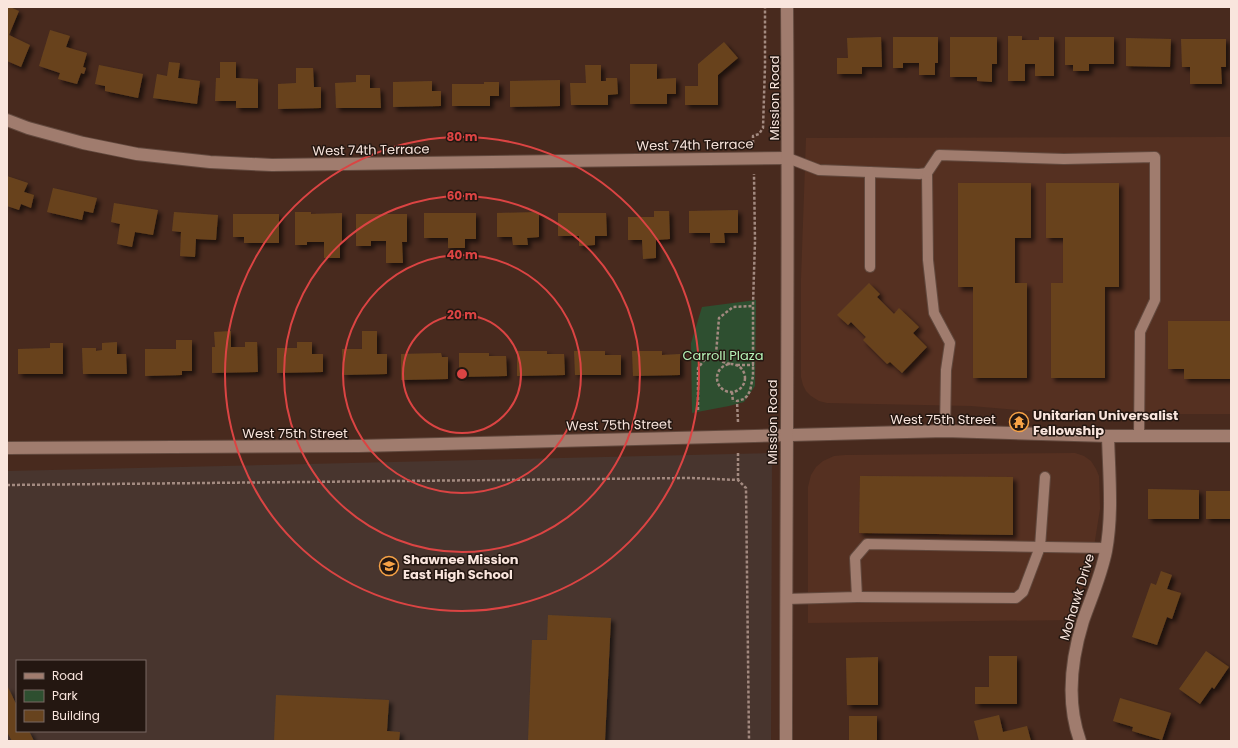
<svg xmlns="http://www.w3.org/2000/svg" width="1238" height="748" font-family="Poppins,sans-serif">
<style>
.built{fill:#553021}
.education{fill:#48352e;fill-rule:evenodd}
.green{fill:#2e4f30}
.building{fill:#67431e;filter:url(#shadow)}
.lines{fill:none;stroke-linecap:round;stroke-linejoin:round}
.lane-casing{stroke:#62493e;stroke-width:12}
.street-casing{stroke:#62493e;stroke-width:14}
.secondary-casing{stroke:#62493e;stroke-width:14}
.path{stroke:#a38a80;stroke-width:2.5;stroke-dasharray:3 2;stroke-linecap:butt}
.lane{stroke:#a07c6e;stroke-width:10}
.street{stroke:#a07c6e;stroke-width:12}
.secondary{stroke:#a07c6e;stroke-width:12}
.ring{fill:none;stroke:#db4443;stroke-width:2}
.labels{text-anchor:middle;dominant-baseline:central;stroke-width:3;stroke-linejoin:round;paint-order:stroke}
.street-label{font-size:13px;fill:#f9e5dd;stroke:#241711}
.park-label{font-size:13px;fill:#b6f3b7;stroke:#241711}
.poi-label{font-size:13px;font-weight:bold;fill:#f9e5dd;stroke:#241711;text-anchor:start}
.centre{fill:#db4443;stroke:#241711;stroke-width:2}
.ring-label{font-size:12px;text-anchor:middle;font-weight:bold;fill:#db4443;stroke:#241711;stroke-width:3;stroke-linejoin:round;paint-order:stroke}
</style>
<defs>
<filter id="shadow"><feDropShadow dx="3.5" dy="3.5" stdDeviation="2" flood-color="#0009"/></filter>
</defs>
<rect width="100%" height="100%" fill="#482a1e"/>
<g class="built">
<polygon points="1231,137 1231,414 1100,414 1030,411 971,406 827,403 819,401 811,396 806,391 803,385 801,377 801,279 806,138"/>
<polygon points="1075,453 1084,456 1091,461 1096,469 1099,476 1100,509 1092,559 1073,620 808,623 808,487 811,475 816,467 823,461 834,456 845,455"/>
</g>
<path class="education" d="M772,453L771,741H7V471ZM17,661H145V731H17Z"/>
<polygon class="green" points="756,300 755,386 744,402 729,406 692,413 691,343 702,307"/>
<g class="building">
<polygon points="7,7 10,7 19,11 9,35 30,45 21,67 7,61"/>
<polygon points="50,30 70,36 66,47 87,53 83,67 86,68 84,74 81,73 77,84 58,79 60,73 39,66"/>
<polygon points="1008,36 1022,36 1022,40 1039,40 1039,37 1054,37 1054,76 1035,76 1035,64 1025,64 1025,81 1008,81"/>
<polygon points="881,37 882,67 862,67 862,74 837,74 837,58 848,58 847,38"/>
<polygon points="893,37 938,37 938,63 935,63 935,75 919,75 919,63 903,63 903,68 893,68"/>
<polygon points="950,37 997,37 997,64 992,64 992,82 977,81 977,77 950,77"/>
<polygon points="1065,37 1114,37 1114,64 1089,64 1089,71 1073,71 1073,65 1065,65"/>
<polygon points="1126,38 1171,39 1170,67 1126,66"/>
<polygon points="1181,39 1226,39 1226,67 1221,67 1222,84 1190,84 1190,67 1182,67"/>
<polygon points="724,42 738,58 718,75 718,105 685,105 685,86 698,86 698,64"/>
<polygon points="169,62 180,63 178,78 200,81 197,104 153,98 157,74 167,76"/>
<polygon points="220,62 236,62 236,78 258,79 258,108 236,108 236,101 215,101 216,78 220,78"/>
<polygon points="630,64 657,64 657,79 676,78 676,94 667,94 667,104 630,104"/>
<polygon points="99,65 143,74 138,98 105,91 105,86 95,84"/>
<polygon points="585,65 601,65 601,81 606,81 606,78 617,78 618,94 608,95 608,105 571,105 570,83 586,83"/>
<polygon points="296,68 313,68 314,87 321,87 321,108 278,109 278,84 296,83"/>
<polygon points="356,75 370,75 370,88 380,88 381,108 336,108 335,83 356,82"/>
<polygon points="560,80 560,106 510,107 510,81"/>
<polygon points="432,81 432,91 441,91 441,106 393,107 393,82"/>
<polygon points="484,82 499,82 499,96 490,96 490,106 452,106 452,84 484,84"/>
<polygon points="7,176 28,183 24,192 34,195 31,208 21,204 19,210 7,206"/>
<polygon points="958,183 1031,183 1031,238 1015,238 1015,283 1027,283 1027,378 973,378 973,287 958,287"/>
<polygon points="1046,183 1119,183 1119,287 1105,287 1105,378 1051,378 1051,283 1063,283 1063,238 1046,238"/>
<polygon points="53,188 97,198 93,213 84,211 82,220 47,212"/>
<polygon points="114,203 158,210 153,235 135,232 132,247 117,244 120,224 111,222"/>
<polygon points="738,210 738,233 724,233 725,243 710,243 710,233 689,233 689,211"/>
<polygon points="654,211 669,211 670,239 656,240 656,258 643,259 642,240 628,240 628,217 654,217"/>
<polygon points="174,212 218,215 216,240 196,239 195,257 180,256 181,232 172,231"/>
<polygon points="295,212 311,212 311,214 342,213 342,243 340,243 340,258 324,258 324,242 307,242 307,245 295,245"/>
<polygon points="539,212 539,237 527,238 528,245 513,245 512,237 497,237 497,213"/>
<polygon points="424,213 476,213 476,239 465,239 465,248 448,248 448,238 424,238"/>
<polygon points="558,213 606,213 607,236 595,236 595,245 579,246 579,236 558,236"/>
<polygon points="233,214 279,214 279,243 244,243 244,237 233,237"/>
<polygon points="356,214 407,214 407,242 402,242 403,263 386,263 386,241 371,241 371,246 356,246"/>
<polygon points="869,283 880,294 877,297 894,314 899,308 919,327 913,333 927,347 902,373 890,362 887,364 863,340 866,337 851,322 848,325 837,315"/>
<polygon points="1168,321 1231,321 1231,379 1184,379 1184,369 1168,369"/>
<polygon points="231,331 231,347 245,347 245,342 257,342 258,372 212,373 212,347 215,347 214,332"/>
<polygon points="362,331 377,331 377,354 387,354 387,374 343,375 342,349 362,349"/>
<polygon points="176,340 192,340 192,371 182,371 182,375 145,376 145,349 176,349"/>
<polygon points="117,342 117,354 126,354 127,374 83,374 82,348 96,348 96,351 102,350 102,343"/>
<polygon points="297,342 312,342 312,354 323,354 323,372 277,373 277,348 297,348"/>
<polygon points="50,343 63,343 63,374 18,374 18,349 50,348"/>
<polygon points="517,351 547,351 547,354 564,354 565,375 517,376"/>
<polygon points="574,351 605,351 605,355 621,355 621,375 575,375"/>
<polygon points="632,351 662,351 662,355 680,354 680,375 633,376"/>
<polygon points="441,353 442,357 448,357 448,379 401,380 401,354"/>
<polygon points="459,353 489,353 489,356 506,356 507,376 459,377"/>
<polygon points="860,476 1013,477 1013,535 859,533"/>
<polygon points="1148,489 1199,490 1199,519 1148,519"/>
<rect x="1206" y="491" width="25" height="28"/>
<polygon points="1161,571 1172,575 1167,589 1181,593 1172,619 1167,617 1157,645 1132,637 1151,583 1156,585"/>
<polygon points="548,615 611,618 605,741 528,741 532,640 547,640"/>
<polygon points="1206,651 1229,667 1214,689 1212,687 1200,704 1179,689"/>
<polygon points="989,656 1017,656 1017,704 975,704 975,687 989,687"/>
<polygon points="878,657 878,705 847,705 846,658"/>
<polygon points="8,687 17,706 17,731 29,731 34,741 12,741 7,732 7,688"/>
<polygon points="276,695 389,700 387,731 400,732 399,741 274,741"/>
<polygon points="1120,698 1171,713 1162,740 1132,731 1133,727 1113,721"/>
<polygon points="999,715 1003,732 1027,726 1031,741 979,741 974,721"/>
<rect x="849" y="716" width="28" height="25"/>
</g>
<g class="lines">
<defs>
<g id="lane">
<polyline points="788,158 819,170 919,174 927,173 928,260 934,313 950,343 946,370 945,431"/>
<polyline points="870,172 870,267"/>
<polyline points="927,173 939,155 1064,159 1155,157 1155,300 1140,332 1139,436"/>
<polyline points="857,597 1016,598 1023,592 1040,547 1045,477"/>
<polyline points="786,599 857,597 855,558 867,544 1106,548"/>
</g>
<g id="street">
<polyline points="7,120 28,128 83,143 137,154 210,162 272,165 788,158"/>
<path d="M1080,741C1066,702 1071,660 1083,621C1091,598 1101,576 1106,551C1113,513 1109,474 1108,436"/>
</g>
<g id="secondary">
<polyline points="7,448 359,446 945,431 1108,436 1231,436"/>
<path d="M786,741C786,496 789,252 787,7"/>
</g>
</defs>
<use href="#lane" class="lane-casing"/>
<use href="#street" class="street-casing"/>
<use href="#secondary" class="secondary-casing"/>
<g class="path">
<polyline points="753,143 753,136 759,134 763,128 765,66 765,7"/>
<polyline points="716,354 723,362 730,364"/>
<circle cx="731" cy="378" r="14"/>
<polyline points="737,365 754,365"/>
<polyline points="732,392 733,402"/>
<polyline points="698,410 698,368 706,358 716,354 719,318 733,307 753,306"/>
<polyline points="738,422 737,401 744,399 747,396 750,391 753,376 753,304 755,241 754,174"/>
<polyline points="738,453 738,480"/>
<polyline points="7,485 692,478 738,480 746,488 749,741"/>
</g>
<use href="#lane" class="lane"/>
<use href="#street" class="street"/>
<use href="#secondary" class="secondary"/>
</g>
<g class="ring">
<circle cx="462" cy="374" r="59"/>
<circle cx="462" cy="374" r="119"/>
<circle cx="462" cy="374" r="178"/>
<circle cx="462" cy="374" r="237"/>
</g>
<defs>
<symbol id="temple-ring" viewBox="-11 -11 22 22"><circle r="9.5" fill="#241711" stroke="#f6a246" stroke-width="1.5"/><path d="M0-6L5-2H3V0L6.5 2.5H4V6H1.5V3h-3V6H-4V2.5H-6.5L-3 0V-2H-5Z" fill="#f6a246"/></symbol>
<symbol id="school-ring" viewBox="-11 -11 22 22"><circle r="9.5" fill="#241711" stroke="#f6a246" stroke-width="1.5"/><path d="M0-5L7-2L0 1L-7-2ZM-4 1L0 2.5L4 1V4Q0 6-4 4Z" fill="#f6a246"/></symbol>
</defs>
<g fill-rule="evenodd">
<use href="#temple-ring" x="1008" y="411" width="22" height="22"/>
<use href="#school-ring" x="378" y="555" width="22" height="22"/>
</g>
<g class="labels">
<g class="street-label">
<text transform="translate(774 98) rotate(-90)">Mission Road</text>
<text transform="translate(695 145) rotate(-1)">West 74th Terrace</text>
<text transform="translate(371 150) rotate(-1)">West 74th Terrace</text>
<text x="943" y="419">West 75th Street</text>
<text transform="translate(772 422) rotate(-90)">Mission Road</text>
<text transform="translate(619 425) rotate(-1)">West 75th Street</text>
<text x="295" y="433">West 75th Street</text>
<text transform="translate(1077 597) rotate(-73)">Mohawk Drive</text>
</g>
<g class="park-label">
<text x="723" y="355">Carroll Plaza</text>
</g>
<g class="poi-label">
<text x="1033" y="415">Unitarian Universalist<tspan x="1033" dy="15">Fellowship</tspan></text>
<text x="403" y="559">Shawnee Mission<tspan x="403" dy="15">East High School</tspan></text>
</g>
</g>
<circle cx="462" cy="374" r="6" class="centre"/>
<g class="ring-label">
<text x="462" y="141">80 m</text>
<text x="462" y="200">60 m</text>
<text x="462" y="259">40 m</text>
<text x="462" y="319">20 m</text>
</g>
<rect width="1238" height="748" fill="none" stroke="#f9e5dd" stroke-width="16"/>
<rect x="16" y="660" width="130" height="72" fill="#241711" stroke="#796963"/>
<rect x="24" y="673" width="20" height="6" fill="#a07c6e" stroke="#796963"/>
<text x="52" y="680" font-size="12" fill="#f9e5dd">Road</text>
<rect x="24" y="690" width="20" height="12" fill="#2e4f30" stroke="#796963"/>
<text x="52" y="700" font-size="12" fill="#f9e5dd">Park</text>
<rect x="24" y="710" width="20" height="12" fill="#67431e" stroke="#796963"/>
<text x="52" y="720" font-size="12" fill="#f9e5dd">Building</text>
</svg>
